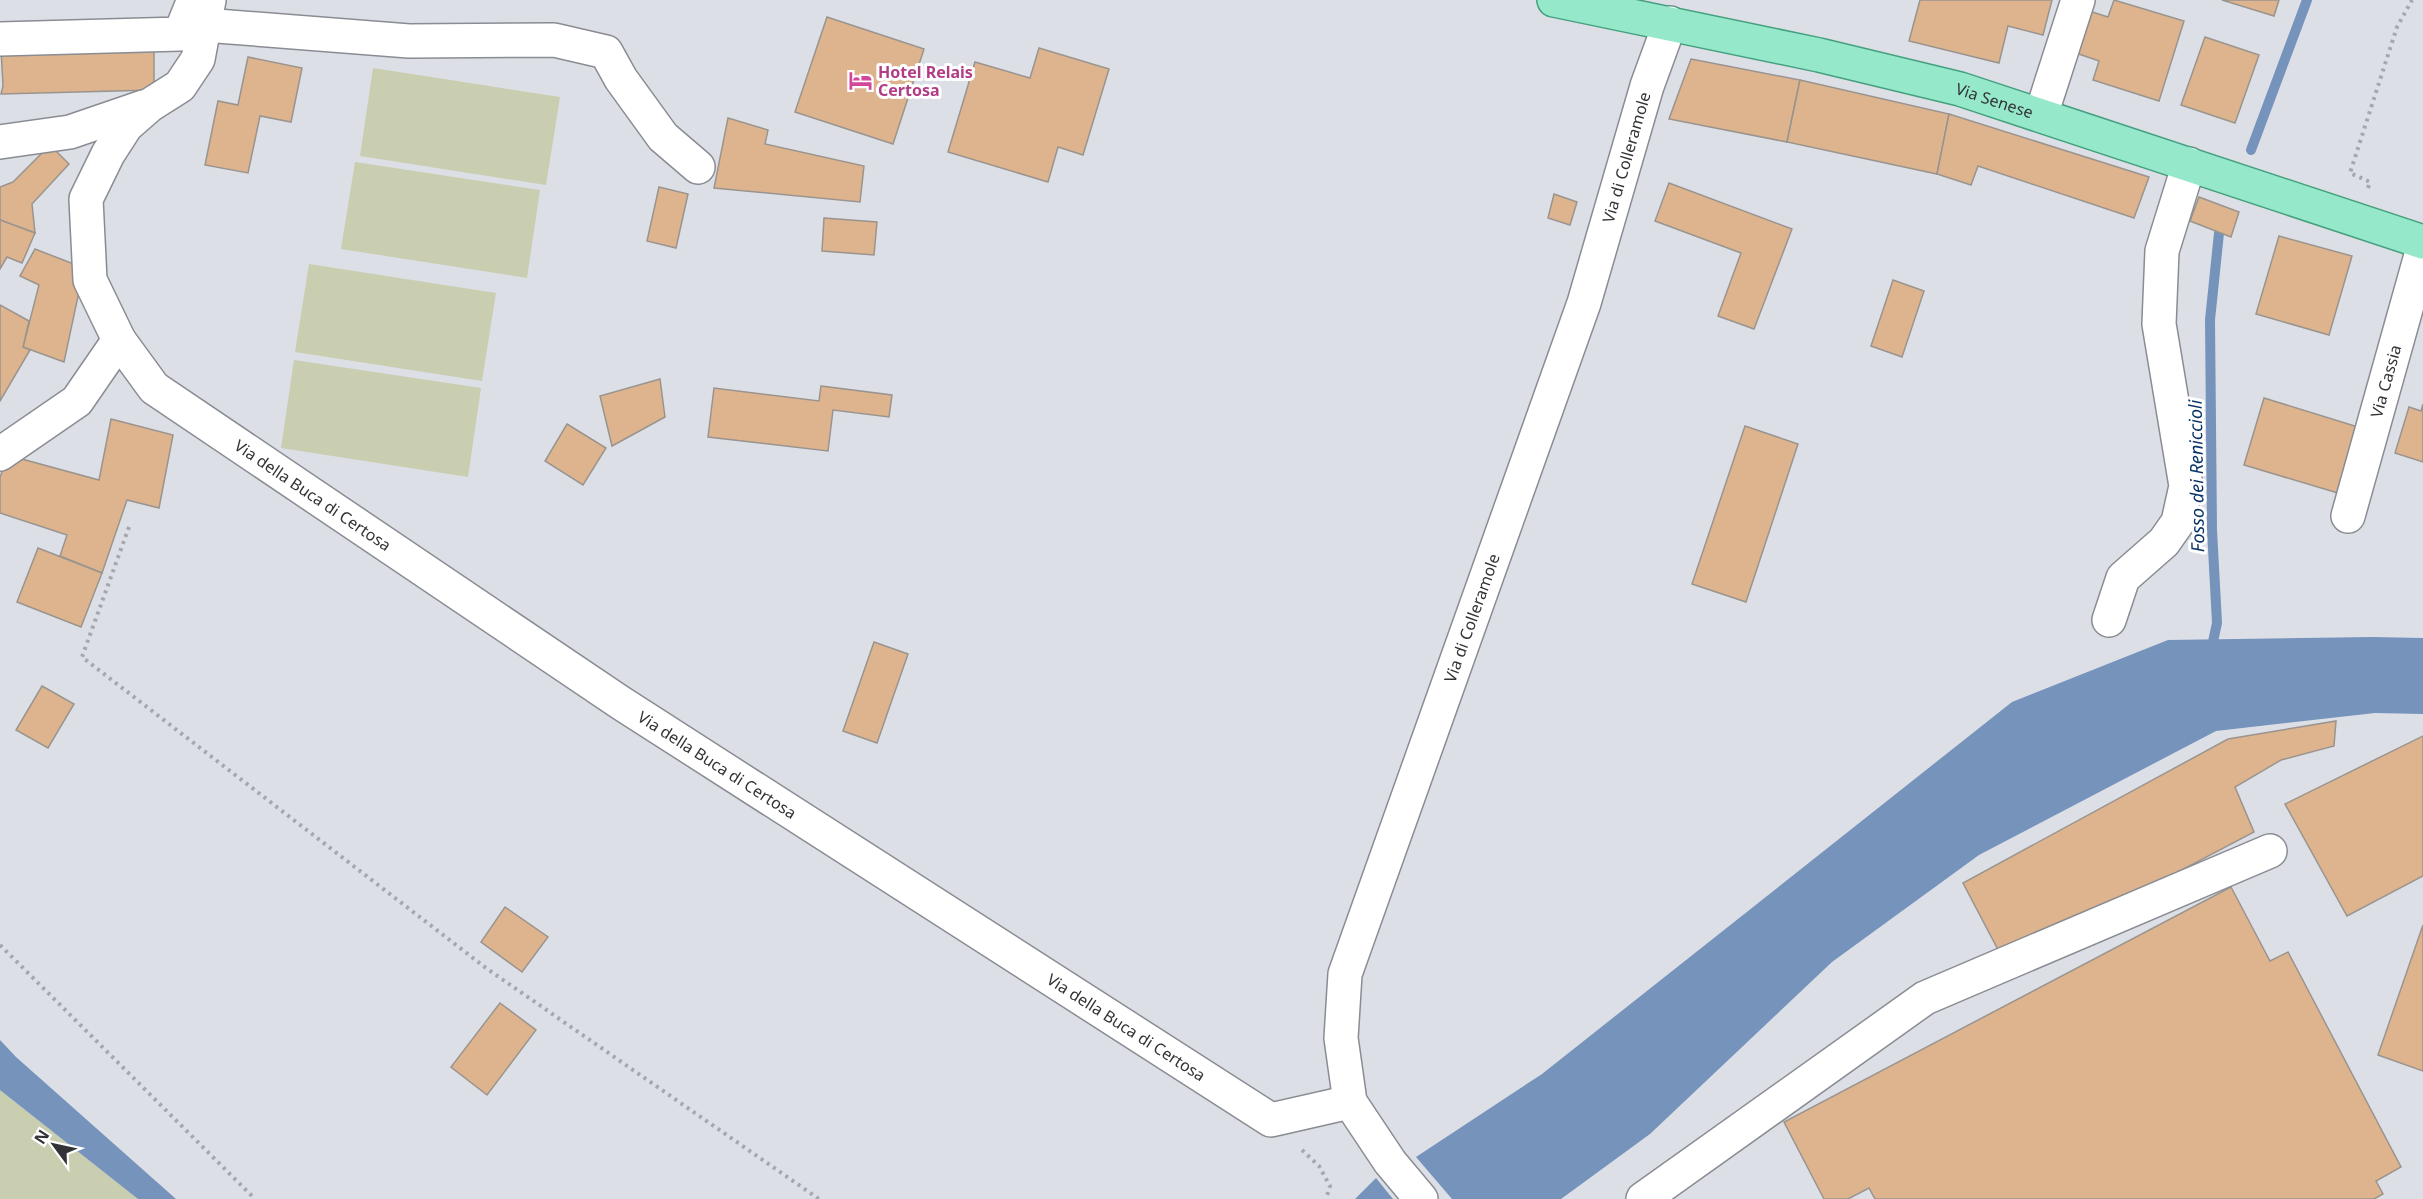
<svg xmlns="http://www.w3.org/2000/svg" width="2423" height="1199" font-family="'Noto Sans',sans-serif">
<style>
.green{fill:#c8ceaf}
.water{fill:#7593bb}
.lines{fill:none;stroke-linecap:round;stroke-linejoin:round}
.stream{stroke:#7593bb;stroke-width:10}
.building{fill:#ddb48e;stroke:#9a948f;stroke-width:1.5}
.minor-casing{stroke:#8a8c93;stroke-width:36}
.major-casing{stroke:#45a07f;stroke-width:36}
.path{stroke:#a6a7ae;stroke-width:4;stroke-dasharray:3 4.5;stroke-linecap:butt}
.minor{stroke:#fff;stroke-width:33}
.major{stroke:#95e9ca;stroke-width:33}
.labels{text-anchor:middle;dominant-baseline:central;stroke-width:6;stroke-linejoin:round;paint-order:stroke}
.hotel-label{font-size:16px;font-weight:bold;fill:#b23c85;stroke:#fff;text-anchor:start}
.street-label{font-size:16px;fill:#323336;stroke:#fff}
.water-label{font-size:18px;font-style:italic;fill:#093366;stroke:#fff}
</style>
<rect width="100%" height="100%" fill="#dddfe7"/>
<g class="green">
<polygon points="373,68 560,97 546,185 360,156"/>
<polygon points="355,162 540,190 527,278 341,249"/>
<polygon points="309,264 496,293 482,381 295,352"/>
<polygon points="294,360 481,388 468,477 281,448"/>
<polygon points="0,1090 138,1199 0,1199"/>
</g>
<g class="water">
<polygon points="2372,637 2423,638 2423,714 2375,713 2216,731 1979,855 1832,962 1650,1134 1561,1199 1452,1199 1416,1157 1542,1074 2012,702 2168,640"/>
<polygon points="0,1040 16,1057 176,1199 138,1199 0,1090"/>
<polygon points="1376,1178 1393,1199 1355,1199"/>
</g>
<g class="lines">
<g class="stream">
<polyline points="2251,150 2307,0"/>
<polyline points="2211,651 2217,623 2212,530 2210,320 2219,233"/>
</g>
</g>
<g class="building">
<polygon points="1920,0 2052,0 2043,35 2008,26 1999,63 1909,41"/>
<polygon points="2114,0 2184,21 2159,101 2093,80 2099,61 2073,52 2086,10 2108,17"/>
<polygon points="2222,0 2279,0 2274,16"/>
<polygon points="827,17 924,49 893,144 795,112"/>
<polygon points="2205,37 2259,55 2235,123 2181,105"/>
<polygon points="154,46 154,90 1,94 3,86 1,49"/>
<polygon points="1039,48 1109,69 1083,155 1058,147 1048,182 948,152 975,62 1030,78"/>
<polygon points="248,57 302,68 291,122 260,116 248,173 205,165 218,101 238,105"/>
<polygon points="1691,59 1800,80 1787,142 1669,119"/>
<polygon points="1800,80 1949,114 1937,174 1787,142"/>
<polygon points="1949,114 2149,177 2134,218 1978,166 1971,185 1937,174"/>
<polygon points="728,118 768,130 765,144 864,166 860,202 714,188"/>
<polygon points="50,145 69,164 32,204 35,233 0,220 0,187 13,182"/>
<polygon points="1669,183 1792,229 1754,329 1718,316 1741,253 1655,221"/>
<polygon points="659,187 688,194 676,248 647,241"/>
<polygon points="1554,194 1577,202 1570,225 1548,218"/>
<polygon points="2199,197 2239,212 2231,237 2190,221"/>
<polygon points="824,218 877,222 874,255 822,251"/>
<polygon points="0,220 35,233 22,263 7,257 0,269"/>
<polygon points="2279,236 2352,256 2329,335 2256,314"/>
<polygon points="35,249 84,268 64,362 23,347 39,285 20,276"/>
<polygon points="1893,280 1924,291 1902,357 1871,346"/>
<polygon points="0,305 29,321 23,347 30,350 0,401"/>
<polygon points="660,379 665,417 612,446 600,396"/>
<polygon points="821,386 892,395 889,417 833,410 828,451 708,437 714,388 819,401"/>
<polygon points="2264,398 2358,427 2338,493 2244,465"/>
<polygon points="2423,404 2423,462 2395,453 2409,407 2421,411"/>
<polygon points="111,419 173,435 159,508 127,500 102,573 60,556 67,535 0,513 0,478 7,455 99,480"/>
<polygon points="567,424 606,448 583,485 545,461"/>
<polygon points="1745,426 1798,444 1746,602 1692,584"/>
<polygon points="38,548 102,573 81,627 17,602"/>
<polygon points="874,642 908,654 877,743 843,731"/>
<polygon points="42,686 74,704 48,748 16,730"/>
<polygon points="2336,721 2334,746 2281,760 2235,787 2254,832 2005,963 1963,883 2228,739"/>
<polygon points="2423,736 2423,876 2347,916 2285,804"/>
<polygon points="2231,887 2270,961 2288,952 2401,1167 2376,1181 2383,1194 2374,1199 1875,1199 1869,1188 1848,1199 1824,1199 1784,1122"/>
<polygon points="505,907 548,937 522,972 481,942"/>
<polygon points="2423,925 2423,1071 2378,1055"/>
<polygon points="500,1003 536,1030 487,1095 451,1067"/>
</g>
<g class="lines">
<defs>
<g id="minor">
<path id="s1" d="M209,0L198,59L180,86L150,105L126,126L108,154L86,199L90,280L119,340L154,388L621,703L1271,1120L1350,1102"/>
<polyline points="204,25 409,41 554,40 606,52 621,79 663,137 698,167"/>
<polyline points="0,39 180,34 193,2 197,0"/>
<polyline points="2041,115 2078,0"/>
<polyline points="0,142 70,132 143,107"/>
<polyline points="0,454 77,401 119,340"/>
<path id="s2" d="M2348,516L2423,248"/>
<polyline points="2109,620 2123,578 2164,542 2178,522 2186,486 2159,324 2162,251 2189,164"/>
<path id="s3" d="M1421,1199L1390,1162L1350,1102L1341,1038L1345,974L1584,303L1647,86L1670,23"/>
<polyline points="1643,1199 1925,998 2270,851"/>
</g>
<g id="major">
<path id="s4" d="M1554,0L1819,55L1960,89L2423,242"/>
</g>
</defs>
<use href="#minor" class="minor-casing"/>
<use href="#major" class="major-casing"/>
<g class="path">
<polyline points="2368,188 2370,182 2350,173 2397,27 2412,0"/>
<polyline points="129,527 82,657 486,968 819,1199"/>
<polyline points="0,945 255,1199"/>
<polyline points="1302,1150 1319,1166 1330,1186 1326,1199"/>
</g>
<use href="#minor" class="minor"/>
<use href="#major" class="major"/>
</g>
<defs>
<symbol id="hotel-bare" viewBox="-9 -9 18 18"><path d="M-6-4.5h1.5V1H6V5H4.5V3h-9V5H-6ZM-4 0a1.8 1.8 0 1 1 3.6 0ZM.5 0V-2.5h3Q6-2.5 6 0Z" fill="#d1479c" stroke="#fff" stroke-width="2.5" paint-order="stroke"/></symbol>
</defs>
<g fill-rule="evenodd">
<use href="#hotel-bare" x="844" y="64" width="33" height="33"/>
</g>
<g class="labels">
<g class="hotel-label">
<text x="878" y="72">Hotel Relais<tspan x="878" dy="18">Certosa</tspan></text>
</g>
<g class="street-label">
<text stroke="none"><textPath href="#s4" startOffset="452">Via Senese</textPath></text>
<text stroke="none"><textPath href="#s3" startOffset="1113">Via di Colleramole</textPath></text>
<text stroke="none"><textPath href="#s2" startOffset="140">Via Cassia</textPath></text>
<text stroke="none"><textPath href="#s1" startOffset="642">Via della Buca di Certosa</textPath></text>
<text stroke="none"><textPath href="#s3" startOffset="627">Via di Colleramole</textPath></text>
<text stroke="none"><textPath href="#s1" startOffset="1128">Via della Buca di Certosa</textPath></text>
<text stroke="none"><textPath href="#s1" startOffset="1614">Via della Buca di Certosa</textPath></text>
</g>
<g class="water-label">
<text transform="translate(2196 476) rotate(-91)">Fosso dei Reniccioli</text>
</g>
</g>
<g transform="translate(54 1145) rotate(303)" stroke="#ffffff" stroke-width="4.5" paint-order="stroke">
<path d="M0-4.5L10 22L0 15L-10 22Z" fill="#323336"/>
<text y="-9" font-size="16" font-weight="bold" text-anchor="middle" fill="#323336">N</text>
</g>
</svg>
